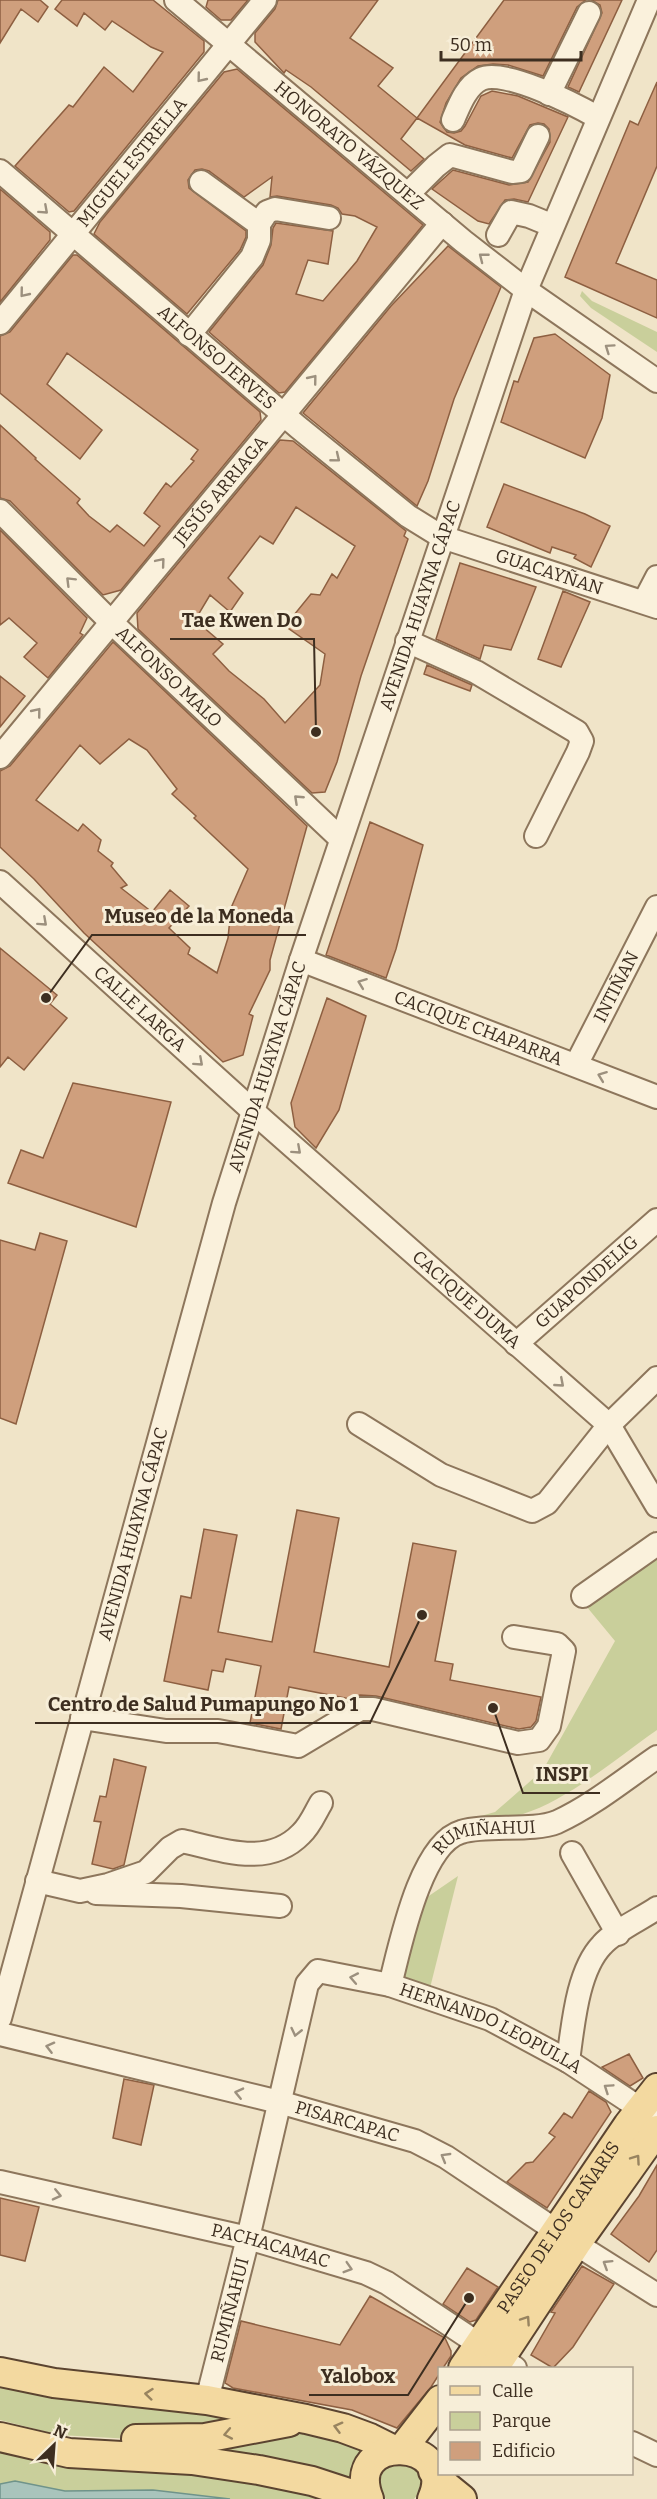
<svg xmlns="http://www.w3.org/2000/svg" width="657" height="2499" font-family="Bitter,serif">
	<rect width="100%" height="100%" fill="#f0e4c8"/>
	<path fill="#c9cf9b" d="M582 291 592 301 657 332V352L591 308 580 296Z
		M653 1530 657 1537V1730C618 1757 568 1800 523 1814 509 1818 495 1817 481 1816L495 1812 543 1770 615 1641 577 1595 653 1535Z
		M458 1876 429 1992 402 1980 420 1902Z
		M0 2372 306 2419 380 2455 365 2487 150 2440 59 2435 0 2420Z
		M0 2444 191 2468 339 2499H230L153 2490 65 2491 15 2481 0 2484Z
		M409 2463C421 2474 427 2486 414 2499H386C376 2487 378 2474 390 2464Z"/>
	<path fill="#a9c4bc" stroke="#6f938a" stroke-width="1.5" d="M15 2481 65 2491 153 2490 230 2499H0V2484Z"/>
	<path fill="#cf9f7d" stroke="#8d5f41" stroke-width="1.5" fill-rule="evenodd" d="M0 0H40L48 7 38 22 21 9 0 43Z
		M62 0H153L204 41V52L74 211 69 212 15 166 69 105 73 107 104 67 133 92 163 52 151 47 112 21 105 30 84 13 77 26 55 9Z
		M208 0H248L231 20H221L206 7Z
		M278 0H378L350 38 393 68 378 86 417 118 401 139 424 159 411 171 311 87 286 70 284 73 255 42V33L275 9Z
		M504 0H586L577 7 543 76 508 65 493 64 478 66 461 78 446 103 440 122 447 132 454 133 461 131 465 126 481 96 492 91 518 96 568 117 528 202 514 199 505 200 489 224 478 221 432 189 453 170 509 185 528 182 550 142 549 129 544 124 538 123 530 125 512 158 465 145 417 118Z
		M591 0H622L579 92 568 87 602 13 600 5Z
		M237 69 423 225 285 392 279 393 209 332 263 265 271 245 273 228 276 223 333 231 328 264 308 260 296 294 323 301 357 261 377 227 355 216 342 214 338 208 331 205 277 196 270 197 272 177 244 197 209 171 202 169 195 170 188 180 189 188 246 231V237L240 250 187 314 94 234 100 222 224 72Z
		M657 82V166L616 263 657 280V318L565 277 630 121 638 125Z
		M0 189 50 232V240L0 302Z
		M448 246 501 287 454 399 428 481 417 506 303 413 391 306Z
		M73 255H77L260 412 261 420 121 590 103 595 10 501 0 498V425L36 458 35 459 80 499 77 503 89 516 110 532 117 525 144 546 160 526 144 513 166 483 171 487 194 461 191 459 198 450 67 353 47 384 102 430 80 459 0 393V336L10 332Z
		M555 334 610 375 602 418 585 458 501 422 514 381 518 382 534 338Z
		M280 440 293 441 406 531 404 536 408 539 361 676 337 762 325 792 312 793 138 629 137 613ZM296 507 355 546 337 578 332 574 320 595 311 594 285 626 325 654 320 685 285 723 264 699 229 671 213 654 223 644 195 620 210 595 230 612 243 593 228 578 260 536 273 544Z
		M504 484 585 514 610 526 591 567 574 558 576 555 552 547 550 553 487 527Z
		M0 530 87 618 80 633 83 635 48 678 24 657 37 643 9 618 0 625Z
		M460 563 536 587 511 650 484 645 480 659 436 639Z
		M563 591 590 602 561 667 538 659Z
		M113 642 307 826 270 960V970L249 1014 253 1016 243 1055 223 1062 84 933 34 879 0 847V771L10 766ZM129 739 147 750 177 789 172 794 196 816 194 818 248 869 231 908 228 938 217 973 188 954 190 948 169 928 189 906 170 890 152 912 121 888 127 885 111 866 113 863 98 851 101 840 83 824 78 831 36 800 80 745 100 764Z
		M427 665 472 685 470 691 424 674Z
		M0 676 25 696 0 727Z
		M370 822 423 845 396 949 386 978 326 955Z
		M0 948 57 995 50 1004 67 1018 24 1070 8 1057 0 1067Z
		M327 998 366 1016 339 1110 316 1148 295 1127 291 1103Z
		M73 1083 171 1102 136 1227 8 1183 21 1150 43 1158Z
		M40 1233 67 1241 16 1424 0 1418V1240L35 1250Z
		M297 1510 339 1518 314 1652 389 1667 413 1543 456 1551 435 1661 453 1664 450 1680 541 1697 536 1721 531 1727 519 1729 376 1696 360 1695 350 1699 289 1687 281 1729 250 1723 261 1666 226 1659 223 1672 212 1670 208 1690 164 1681 181 1596 191 1598 204 1529 237 1535 218 1632 272 1642Z
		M114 1759 146 1767 124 1865 113 1869 92 1864 101 1822 94 1821 100 1796 106 1797Z
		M629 2054 643 2078 630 2086 602 2067Z
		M124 2079 154 2085 141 2145 113 2138Z
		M589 2091 606 2102 611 2112 547 2208 507 2182 526 2163 533 2162 555 2137 549 2133 564 2113 572 2118Z
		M657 2165V2250L649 2262 611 2234 639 2196Z
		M0 2198 39 2207 25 2261 0 2255Z
		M582 2266 614 2284 573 2347 553 2368 531 2355 555 2313 551 2312Z
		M467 2268 498 2287 476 2320 470 2322 443 2304Z
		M370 2296 445 2338 451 2351V2356L443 2368H440V2373L431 2387 397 2428 352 2410 233 2388 225 2383 241 2321 340 2345Z"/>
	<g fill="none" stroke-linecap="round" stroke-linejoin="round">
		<g stroke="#8d765c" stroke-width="26">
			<g id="minor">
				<path id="s1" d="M176 0 463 241 526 290 657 381"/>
				<path d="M549 94 589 13"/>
				<path d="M453 120C459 106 466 86 481 79 504 68 576 105 597 117"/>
				<path id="s2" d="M0 171 298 427 408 516 442 537 657 607"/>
				<path d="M201 182 259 224"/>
				<path d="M408 194 436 166 450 155 512 172 521 171 538 136"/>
				<path d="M259 224 267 212 275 209 329 218"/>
				<path d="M498 235 511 212 529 216 551 225"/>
				<path id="s3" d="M0 323 265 0"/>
				<path d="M189 335 252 257 259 240V224"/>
				<path id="s4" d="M0 511 111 622 341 839"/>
				<path d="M644 602 657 577"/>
				<path d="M407 641 476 672 577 732 582 741 578 752 536 836"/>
				<path id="s5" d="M0 757 442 223"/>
				<path id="s6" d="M0 882 265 1122 609 1425 657 1506"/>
				<path id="s7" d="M301 960 657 1097"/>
				<path id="s8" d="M576 1065 657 907"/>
				<path id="s9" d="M516 1344 657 1220"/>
				<path d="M359 1424 441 1475 532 1511 547 1503 609 1425 657 1378"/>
				<path d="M583 1596 657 1544"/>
				<path d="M82 1718 166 1731H218L298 1746 360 1709H373L518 1743 539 1740 549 1726 564 1651 557 1644 514 1637"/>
				<path d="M572 1853 618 1934"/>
				<path d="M37 1881 80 1891 108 1885 146 1872 170 1848 182 1841C222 1850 268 1868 301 1834 310 1826 315 1813 321 1803"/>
				<path d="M96 1893 181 1896 280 1906"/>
				<path id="s10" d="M390 1985C400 1947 420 1844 461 1832 486 1824 533 1832 557 1822 592 1806 625 1779 657 1757"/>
				<path id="s11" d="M0 2018 224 1203 301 960 526 290 649 0"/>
				<path id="s12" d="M0 2034 279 2102 415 2141 446 2157 576 2244 657 2295"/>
				<path d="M568 2061C573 2026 577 1971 602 1945 614 1931 641 1919 657 1908"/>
				<path id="s13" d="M0 2182 248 2238 366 2273 387 2283 515 2368"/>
				<path id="s14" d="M207 2400 248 2238 307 1984 318 1971 390 1985 490 2019 568 2061 653 2117"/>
				<path d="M632 2443 657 2455"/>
			</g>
		</g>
		<g stroke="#5b4430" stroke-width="32">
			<g id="major">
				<path id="s15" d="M463 2368 628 2125 657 2088"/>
				<path d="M494 2368 576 2244 657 2130"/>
				<path d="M0 2372 54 2383 207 2400 306 2419 343 2428 370 2438 392 2449"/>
				<path d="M0 2437 69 2453 192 2460 259 2470 312 2481 367 2499"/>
				<path d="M136 2439 205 2438 289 2422"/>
				<path d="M402 2449 440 2400"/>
				<path d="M433 2471 446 2486 462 2499"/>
				<path d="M369 2499C342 2431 460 2437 432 2499"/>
			</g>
		</g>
		<use href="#minor" stroke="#faf1dc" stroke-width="22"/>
		<use href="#major" stroke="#f3d9a0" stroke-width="28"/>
	</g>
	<defs><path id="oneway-chevron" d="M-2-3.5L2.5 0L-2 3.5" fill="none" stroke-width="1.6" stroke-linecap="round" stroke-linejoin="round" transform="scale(1.5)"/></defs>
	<g stroke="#9c907e">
		<use href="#oneway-chevron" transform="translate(201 78) rotate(129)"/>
		<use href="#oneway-chevron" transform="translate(44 210) rotate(42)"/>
		<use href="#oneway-chevron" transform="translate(483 257) rotate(-142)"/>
		<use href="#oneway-chevron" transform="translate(24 293) rotate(129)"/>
		<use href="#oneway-chevron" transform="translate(609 348) rotate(-145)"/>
		<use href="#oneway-chevron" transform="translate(313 379) rotate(-51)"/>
		<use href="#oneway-chevron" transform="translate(336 458) rotate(39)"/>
		<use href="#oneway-chevron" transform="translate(161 562) rotate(-50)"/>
		<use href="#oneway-chevron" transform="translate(70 581) rotate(-135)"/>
		<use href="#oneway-chevron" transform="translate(37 712) rotate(-51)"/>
		<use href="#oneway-chevron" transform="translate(298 799) rotate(-137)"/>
		<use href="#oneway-chevron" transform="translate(43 922) rotate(42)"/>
		<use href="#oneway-chevron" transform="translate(362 983) rotate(-159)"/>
		<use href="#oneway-chevron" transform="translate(199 1062) rotate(42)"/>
		<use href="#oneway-chevron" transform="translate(602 1076) rotate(-159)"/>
		<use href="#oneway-chevron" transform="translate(297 1150) rotate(42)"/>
		<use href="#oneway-chevron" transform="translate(560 1383) rotate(41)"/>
		<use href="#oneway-chevron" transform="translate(354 1978) rotate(-169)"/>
		<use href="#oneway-chevron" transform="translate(296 2032) rotate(103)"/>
		<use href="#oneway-chevron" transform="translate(50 2047) rotate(-166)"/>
		<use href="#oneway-chevron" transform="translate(608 2088) rotate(-146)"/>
		<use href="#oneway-chevron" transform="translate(239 2093) rotate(-167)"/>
		<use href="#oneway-chevron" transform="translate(445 2157) rotate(-150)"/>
		<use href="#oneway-chevron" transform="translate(57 2195) rotate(13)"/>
		<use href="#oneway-chevron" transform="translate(607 2264) rotate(-148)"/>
		<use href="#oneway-chevron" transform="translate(348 2268) rotate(17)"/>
	</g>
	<g stroke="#988460">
		<use href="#oneway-chevron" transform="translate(636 2159) rotate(-55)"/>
		<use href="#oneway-chevron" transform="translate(526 2320) rotate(-56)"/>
		<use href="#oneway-chevron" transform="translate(149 2394) rotate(-174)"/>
		<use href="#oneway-chevron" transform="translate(338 2427) rotate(-165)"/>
		<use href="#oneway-chevron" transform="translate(228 2434) rotate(169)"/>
	</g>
	<g text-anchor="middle" stroke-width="6" stroke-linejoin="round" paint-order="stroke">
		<g font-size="18" fill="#3d2e20" stroke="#f7eed8">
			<text dy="6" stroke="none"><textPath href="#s1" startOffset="226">HONORATO VÁZQUEZ</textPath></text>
			<text dy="6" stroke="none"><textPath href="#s3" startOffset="208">MIGUEL ESTRELLA</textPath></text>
			<text dy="6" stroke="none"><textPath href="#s2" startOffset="286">ALFONSO JERVES</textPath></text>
			<text dy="6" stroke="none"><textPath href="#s5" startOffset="346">JESÚS ARRIAGA</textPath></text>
			<text dy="6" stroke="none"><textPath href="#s2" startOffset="687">GUACAYÑAN</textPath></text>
			<text dy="6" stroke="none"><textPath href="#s11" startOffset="1474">AVENIDA HUAYNA CÁPAC</textPath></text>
			<text dy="6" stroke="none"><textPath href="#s4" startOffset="237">ALFONSO MALO</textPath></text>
			<text dy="6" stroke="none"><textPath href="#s8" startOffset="88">INTIÑAN</textPath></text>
			<text dy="6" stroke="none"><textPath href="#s6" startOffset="189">CALLE LARGA</textPath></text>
			<text dy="6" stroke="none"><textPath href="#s7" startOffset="190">CACIQUE CHAPARRA</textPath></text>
			<text dy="6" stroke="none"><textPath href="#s11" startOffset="988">AVENIDA HUAYNA CÁPAC</textPath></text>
			<text dy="6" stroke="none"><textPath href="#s9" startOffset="94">GUAPONDELIG</textPath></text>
			<text dy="6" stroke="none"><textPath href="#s6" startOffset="626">CACIQUE DUMA</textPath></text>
			<text dy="6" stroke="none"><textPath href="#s11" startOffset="502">AVENIDA HUAYNA CÁPAC</textPath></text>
			<text dy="6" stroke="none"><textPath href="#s10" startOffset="195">RUMIÑAHUI</textPath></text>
			<text dy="6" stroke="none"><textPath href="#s14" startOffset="628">HERNANDO LEOPULLA</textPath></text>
			<text dy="6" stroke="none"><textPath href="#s12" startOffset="358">PISARCAPAC</textPath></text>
			<text dy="6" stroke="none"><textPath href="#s15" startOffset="170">PASEO DE LOS CAÑARIS</textPath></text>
			<text dy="6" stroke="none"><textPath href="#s13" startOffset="278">PACHACAMAC</textPath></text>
			<text dy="6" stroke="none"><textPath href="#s14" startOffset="93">RUMIÑAHUI</textPath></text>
		</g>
	</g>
	<path fill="none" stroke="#3d2e20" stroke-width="2" d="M316 732L314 639H170M46 998L92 935H306M422 1615L370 1723H35M493 1708L523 1793H600M469 2298L408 2395H309"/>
	<g fill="#3d2e20" stroke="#f7eed8" stroke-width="2">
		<circle cx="316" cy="732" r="6"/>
		<circle cx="46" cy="998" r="6"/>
		<circle cx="422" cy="1615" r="6"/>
		<circle cx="493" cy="1708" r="6"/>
		<circle cx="469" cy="2298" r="6"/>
	</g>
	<g font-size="20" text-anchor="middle" font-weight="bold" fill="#3d2e20" stroke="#f7eed8" stroke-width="6" stroke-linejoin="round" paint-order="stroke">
		<text x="242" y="627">Tae Kwen Do</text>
		<text x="199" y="923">Museo de la Moneda</text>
		<text x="203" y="1711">Centro de Salud Pumapungo No 1</text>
		<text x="562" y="1781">INSPI</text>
		<text x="358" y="2383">Yalobox</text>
	</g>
	<rect x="438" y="2367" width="195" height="108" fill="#f7eed8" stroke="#ada18e" stroke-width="1.5"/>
	<rect x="450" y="2386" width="30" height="9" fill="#f3d9a0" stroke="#ada18e" stroke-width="1.5"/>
	<text x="492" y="2397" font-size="18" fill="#3d2e20">Calle</text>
	<rect x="450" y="2412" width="30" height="18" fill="#c9cf9b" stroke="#ada18e" stroke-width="1.5"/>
	<text x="492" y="2427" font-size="18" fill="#3d2e20">Parque</text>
	<rect x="450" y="2442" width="30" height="18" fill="#cf9f7d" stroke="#ada18e" stroke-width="1.5"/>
	<text x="492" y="2457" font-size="18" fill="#3d2e20">Edificio</text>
	<g transform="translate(54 2445) rotate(25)" stroke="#f7eed8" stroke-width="4.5" paint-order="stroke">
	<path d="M0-4.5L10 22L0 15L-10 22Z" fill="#3d2e20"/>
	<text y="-9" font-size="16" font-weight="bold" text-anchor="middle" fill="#3d2e20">N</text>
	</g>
	<path d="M441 51v9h140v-9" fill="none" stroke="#3d2e20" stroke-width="3"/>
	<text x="450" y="51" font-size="18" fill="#3d2e20" stroke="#f7eed8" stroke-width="4.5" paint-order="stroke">50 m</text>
</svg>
